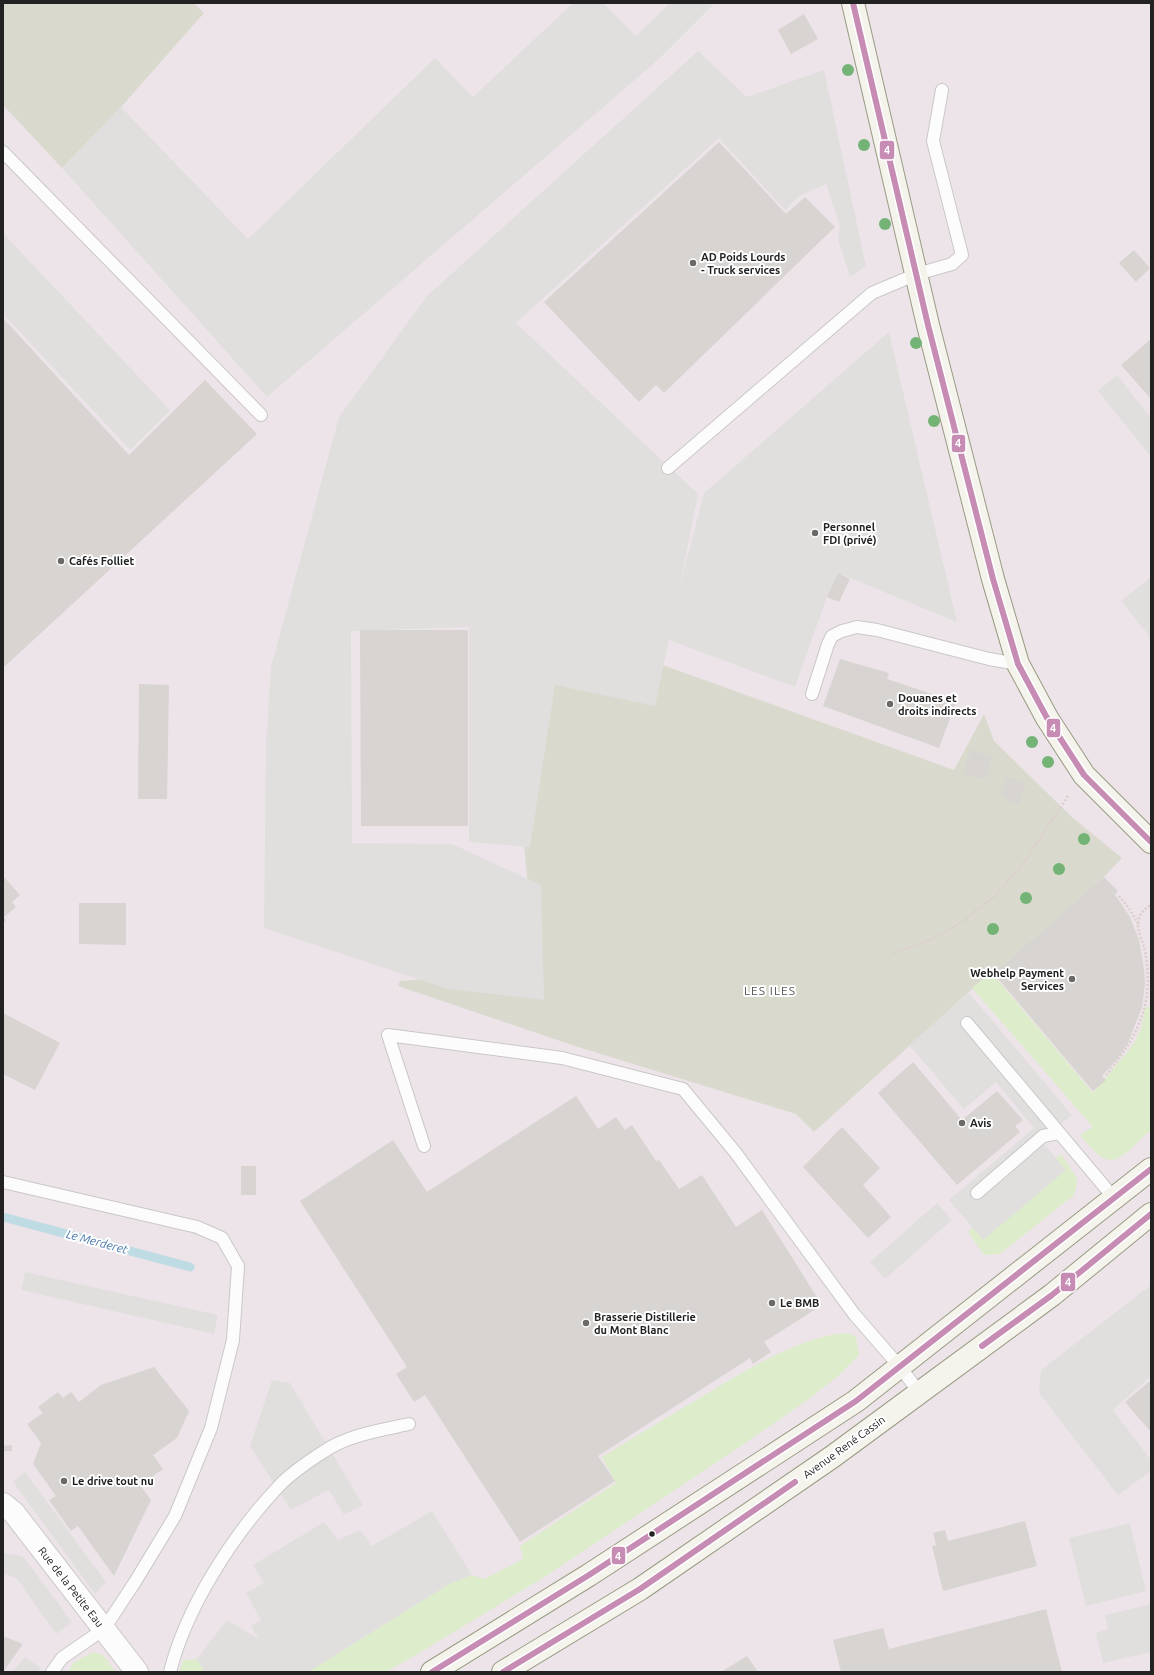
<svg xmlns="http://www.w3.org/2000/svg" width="1154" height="1675" font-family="Ubuntu,sans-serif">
	<rect width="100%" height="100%" fill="#f0eeeb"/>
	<path fill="#ede4e9" d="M3 3H1151V1672H3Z"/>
	<path fill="#d9d9cd" d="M3 3H194L204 13 121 107 62 168 3 105Z
		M557 627 954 770 984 714 994 741 1074 819 1122 858 1104 877 994 977 990 973 814 1132 796 1114 575 1046 398 986 400 981 536 970 520 802Z"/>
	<path fill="#ddeccb" d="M991 972 1093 1093 1133 1045 1141 1029 1145 1007H1151V1130C1118 1159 1113 1177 1080 1135L1093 1127 972 988Z
		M1061 1154 1077 1178 1076 1189 1073 1196 1000 1254 984 1255 968 1232Z
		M847 1333 856 1337 859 1355 837 1377 809 1399 735 1450 546 1576 416 1655 386 1672H308L449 1584 472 1575 484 1579 523 1559 520 1546 616 1483 602 1457C634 1437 666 1418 698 1399 740 1374 798 1336 847 1333Z
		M93 1652 103 1655 116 1672H68L73 1663Z
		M197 1659 205 1672H179L183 1660Z"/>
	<path fill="#e0dfde" d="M573 3H603L636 36 670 3H715L659 59 267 397 62 168 121 107 248 239 435 58 473 97Z
		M698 51 747 97 824 70 866 266 850 277 838 240 840 226 826 184 799 196 785 210 719 138 516 323 698 494 680 586 704 493 889 332 957 622 838 573 827 597 795 687 669 640 655 706 555 685 530 847 469 842V627L351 631 352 843 452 844 541 885 544 1000 448 989 264 928 266 742 271 667 339 417 427 296Z
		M3 233 170 410 130 450 3 314Z
		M1117 375 1151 418V457L1098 391Z
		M1151 577V638L1121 601Z
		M969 993 1072 1115 1041 1141 1066 1170 983 1240 949 1200 1034 1128 996 1082 964 1109 909 1045Z
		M937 1203 952 1220 885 1279 870 1262Z
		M25 1272 218 1315 214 1334 21 1290Z
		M1151 1285V1376L1113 1410 1151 1460V1471L1118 1495 1039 1393 1041 1370Z
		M272 1380 290 1383 363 1505 344 1515 329 1490 291 1510 250 1446Z
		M25 1472 106 1582 95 1594 13 1482Z
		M432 1511 472 1575 449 1584 308 1672H205L197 1659 227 1620 259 1639 251 1626 261 1620 246 1593 264 1583 253 1565 324 1522 338 1540 360 1530 372 1546Z
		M1130 1523 1146 1591 1086 1606 1069 1538Z
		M3 1553 23 1556 72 1622 56 1634 17 1579 3 1573Z
		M1151 1604V1652L1103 1663 1096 1633 1108 1629 1105 1615Z
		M25 1657 41 1668 37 1672H12Z"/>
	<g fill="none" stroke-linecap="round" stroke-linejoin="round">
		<path stroke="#bfdbe3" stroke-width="9" d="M3 1217 190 1267"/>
	</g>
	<path fill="#d7d4d2" d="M804 14 818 39 791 54 778 30Z
		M719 142 786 214 805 197 835 227 664 393 656 385 639 402 544 302Z
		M1134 250 1150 268 1136 282 1119 263Z
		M3 318 129 455 205 380 257 434 3 668Z
		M1151 339V399L1121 365Z
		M838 573 850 579 839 602 827 597Z
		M360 630H468V826H361Z
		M840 659 889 673 887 679 956 702 939 748 823 706Z
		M139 684 169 685 167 799H138Z
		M971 750 992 757 985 780 963 773Z
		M1006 777 1025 783 1019 804 1007 799 1001 792 1005 793 1003 787Z
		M3 876 20 895 12 902 16 907 4 917 6 921 3 923Z
		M1104 877 1118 891 1115 895 1130 917 1139 940 1144 969 1145 984 1142 1007 1128 1043 1118 1058 1102 1076 1106 1080 1093 1091 994 974Z
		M79 903H126V945L79 944Z
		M3 1013 60 1043 35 1090 3 1074Z
		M913 1062 962 1120 997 1091 1023 1120 1015 1126 1020 1132 957 1185 878 1093Z
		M576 1096 598 1129 616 1117 625 1130 632 1125 656 1161 659 1160 679 1189 702 1175 736 1227 762 1210 822 1305 764 1342 771 1352 753 1364 750 1358 598 1456 615 1481 520 1542 425 1395 414 1402 396 1374 407 1367 300 1201 393 1140 427 1192Z
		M842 1127 880 1168 863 1185 891 1217 868 1238 803 1167Z
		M241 1166H256V1195H241Z
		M154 1367 189 1411 177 1438 153 1455 163 1469 140 1485 151 1500 114 1576 78 1526 71 1531 49 1500 56 1496 33 1464 41 1443 27 1424 43 1413 38 1407 58 1392 63 1398 71 1392 79 1402 101 1385Z
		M1151 1380V1432L1125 1402Z
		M12 1445V1451H3V1446Z
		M1025 1521 1037 1566 943 1591 932 1546 936 1545 933 1533 945 1530 948 1541Z
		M1046 1609 1062 1672H841L833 1640 883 1628 889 1649Z
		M3 1636 23 1644 3 1672Z
		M747 1656 758 1672H721Z"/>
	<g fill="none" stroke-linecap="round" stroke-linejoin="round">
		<g stroke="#c9c8c7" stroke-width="14">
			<path id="lane" d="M3 152 261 415
				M668 468 872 293 917 274 952 264 962 255 933 141 942 90
				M812 694 828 644 832 636 842 631 857 627 877 630 989 659 1018 664
				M967 1023 1114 1198
				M424 1146 388 1035 562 1058 683 1089 735 1152 854 1314 900 1367 919 1392
				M3 1182 197 1227 222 1238 238 1266 233 1340 211 1428 175 1516 135 1582 104 1629 62 1658 52 1672
				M977 1193 1043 1136 1059 1133
				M170 1672C186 1608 232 1536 278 1487 289 1475 309 1461 323 1452 348 1435 381 1430 409 1424"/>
		</g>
		<g stroke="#c9c8c7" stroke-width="24">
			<path id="street" d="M3 1504 14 1513 137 1672"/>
		</g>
		<g stroke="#999a82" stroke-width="24">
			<path id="secondary" d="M853 3 928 325 993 579 1018 664 1047 718 1084 775 1151 842
				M432 1672 589 1575 856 1401 1151 1169
				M503 1672 640 1589 832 1457 1052 1295 1151 1214"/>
		</g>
		<path stroke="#dccecd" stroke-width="2.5" stroke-dasharray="2 2" stroke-linecap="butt" d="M1119 896 1129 908 1138 924
			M893 953 933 939 962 922 996 895 1023 864 1068 796
			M1106 1075C1124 1053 1141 1029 1146 1000 1149 984 1148 967 1145 951 1143 942 1138 933 1138 924 1138 915 1144 909 1151 905"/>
		<use href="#lane" stroke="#fdfcfc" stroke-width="12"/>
		<use href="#street" stroke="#fdfcfc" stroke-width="22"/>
		<use href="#secondary" stroke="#f4f4ed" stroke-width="22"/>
		<g stroke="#fff" stroke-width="9">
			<path id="bus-1" d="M853 3 928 325 993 579 1018 664 1047 718 1084 775 1151 842
				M982 1346 1052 1295 1151 1214
				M432 1672 589 1575 856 1401 1151 1169
				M503 1672 640 1589 795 1482"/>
		</g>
		<use href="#bus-1" stroke="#c68cb3" stroke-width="6"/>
	</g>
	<g fill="#73b476">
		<circle cx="848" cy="70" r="6"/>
		<circle cx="864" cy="145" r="6"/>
		<circle cx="885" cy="224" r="6"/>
		<circle cx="916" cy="343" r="6"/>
		<circle cx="934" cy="421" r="6"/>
		<circle cx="1032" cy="742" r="6"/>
		<circle cx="1048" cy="762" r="6"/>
		<circle cx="1084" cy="839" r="6"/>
		<circle cx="1059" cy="869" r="6"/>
		<circle cx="1026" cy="898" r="6"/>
		<circle cx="993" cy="929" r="6"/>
	</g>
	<g fill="#6a6968" stroke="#fff" stroke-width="1.5">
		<circle cx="693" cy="263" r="4"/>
		<circle cx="815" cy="533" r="4"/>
		<circle cx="61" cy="561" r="4"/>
		<circle cx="890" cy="704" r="4"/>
		<circle cx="1072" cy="979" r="4"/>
		<circle cx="962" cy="1123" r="4"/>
		<circle cx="772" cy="1303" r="4"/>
		<circle cx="586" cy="1323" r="4"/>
		<circle cx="64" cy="1481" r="4"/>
	</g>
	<circle fill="#222" stroke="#fff" stroke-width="1.5" cx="652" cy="1534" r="3.5"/>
	<g text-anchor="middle" stroke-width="4" stroke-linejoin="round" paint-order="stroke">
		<g font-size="11" font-weight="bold" fill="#222" stroke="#fff" text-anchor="start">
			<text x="701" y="261">AD Poids Lourds<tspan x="701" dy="13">- Truck services</tspan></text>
			<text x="823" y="531">Personnel<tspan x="823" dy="13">FDI (privé)</tspan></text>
			<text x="69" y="565">Cafés Folliet</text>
			<text x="898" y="702">Douanes et<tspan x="898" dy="13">droits indirects</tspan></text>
			<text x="1064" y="977" text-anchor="end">Webhelp Payment<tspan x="1064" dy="13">Services</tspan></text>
			<text x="970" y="1127">Avis</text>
			<text x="780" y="1307">Le BMB</text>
			<text x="594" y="1321">Brasserie Distillerie<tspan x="594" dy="13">du Mont Blanc</tspan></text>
			<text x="72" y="1485">Le drive tout nu</text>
		</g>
		<g font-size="11" fill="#222" stroke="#fff">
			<text transform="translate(844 1447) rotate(-36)" y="4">Avenue René Cassin</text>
			<text transform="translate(71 1587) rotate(52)" y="4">Rue de la Petite Eau</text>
		</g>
		<g font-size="12" letter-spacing="1" fill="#555" stroke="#fff">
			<text x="770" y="995">LES ILES</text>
		</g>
		<g font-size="12" font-style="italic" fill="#4a7aab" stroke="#fff">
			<text transform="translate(97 1242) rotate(15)" y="4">Le Merderet</text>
		</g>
	</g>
	<g stroke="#fff" stroke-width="1.5">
		<rect x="879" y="140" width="16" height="20" rx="4" fill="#c68cb3"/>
		<rect x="951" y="434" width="15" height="19" rx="4" fill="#c68cb3"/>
		<rect x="1046" y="718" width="15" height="20" rx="4" fill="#c68cb3"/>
		<rect x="1060" y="1272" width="16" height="20" rx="4" fill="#c68cb3"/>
		<rect x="611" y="1546" width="15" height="19" rx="4" fill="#c68cb3"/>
	</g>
	<g font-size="11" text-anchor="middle" font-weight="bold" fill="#fff">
		<text x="887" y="154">4</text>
		<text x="958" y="447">4</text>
		<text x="1053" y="732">4</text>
		<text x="1068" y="1286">4</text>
		<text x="618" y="1560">4</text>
	</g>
	<rect width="1154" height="1675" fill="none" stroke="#222222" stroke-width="8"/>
</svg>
